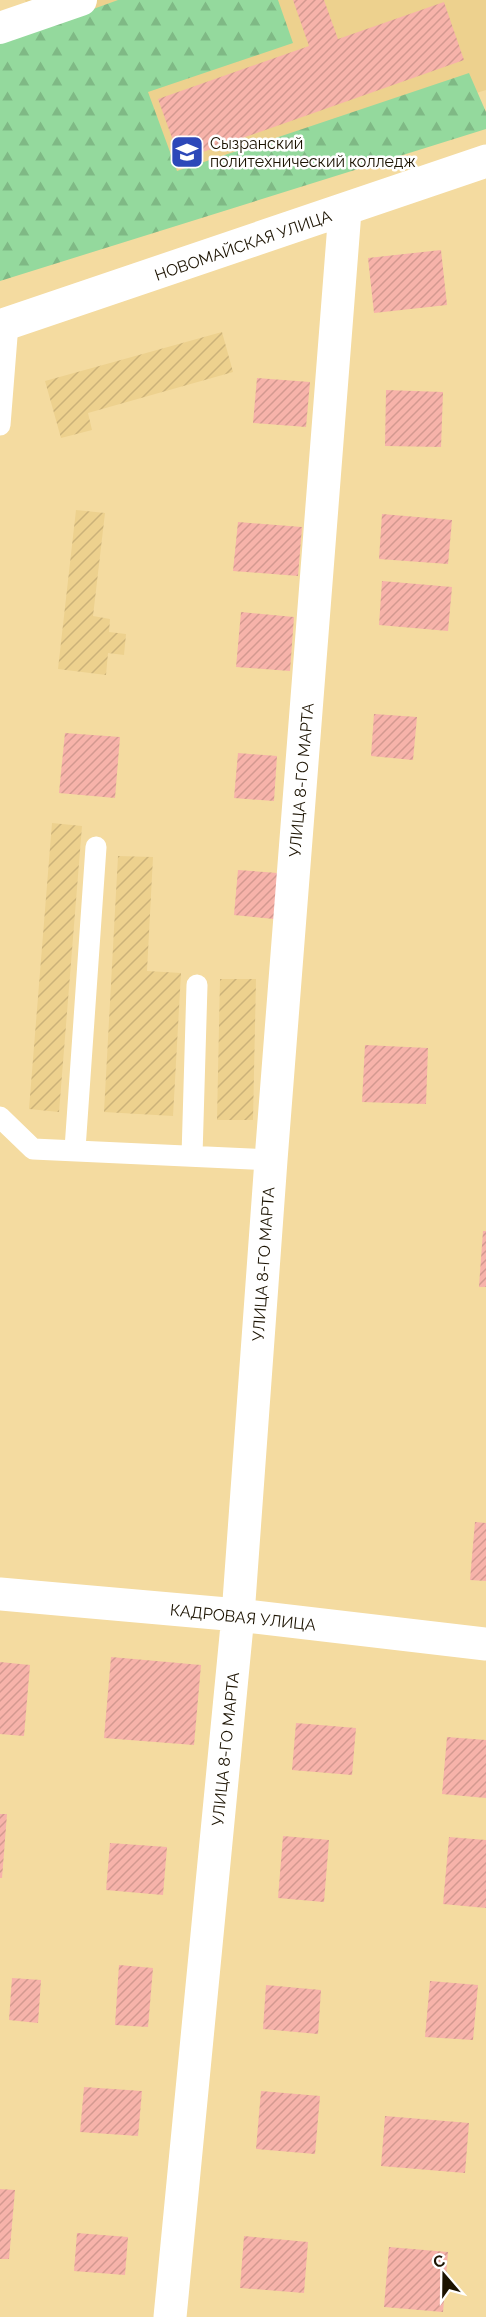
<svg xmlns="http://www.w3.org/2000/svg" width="486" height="2317" font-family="Raleway,sans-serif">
	<defs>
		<pattern id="industrial-furrows" width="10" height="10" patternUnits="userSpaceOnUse" patternTransform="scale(1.5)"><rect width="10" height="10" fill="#edd18e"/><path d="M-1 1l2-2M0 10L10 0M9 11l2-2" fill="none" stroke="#cbb279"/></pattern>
		<pattern id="forest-firs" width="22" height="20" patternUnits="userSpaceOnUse" patternTransform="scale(1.5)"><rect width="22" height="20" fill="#94d99d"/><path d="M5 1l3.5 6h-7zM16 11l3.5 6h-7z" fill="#7fb985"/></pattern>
		<pattern id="building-hatch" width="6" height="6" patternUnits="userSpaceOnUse" patternTransform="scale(1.5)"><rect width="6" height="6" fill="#f7b3aa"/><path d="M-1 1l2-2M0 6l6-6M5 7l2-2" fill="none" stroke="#d39990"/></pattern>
	</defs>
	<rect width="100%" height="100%" fill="#f4dba0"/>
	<path fill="#edd18e" d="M25 0H486V90L102 213Z"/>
	<path fill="url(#industrial-furrows)" d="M222 332 233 372 88 413 92 430 61 438 45 381Z
		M76 510 105 513 93 616 110 619 109 632 126 634 124 655 108 653 106 675 58 669Z
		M52 823 82 826 59 1112 29 1109Z
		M118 856 153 857 147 971 181 973 173 1116 104 1112Z
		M220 979H256L253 1120H217Z"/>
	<path fill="url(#forest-firs)" d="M118 0H278L293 43 148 92 177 171 469 73 486 112V129L0 281V43Z"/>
	<path fill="url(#building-hatch)" d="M293 0H324L338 39 444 2 464 60 180 160 158 99 309 46Z
		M441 250 447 305 374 313 368 258Z
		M257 378 310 382 306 427 253 423Z
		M386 390 443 392 441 447 385 446Z
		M382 514 452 520 448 564 379 559Z
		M238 522 302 527 298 576 233 571Z
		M382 581 452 587 448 631 379 625Z
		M241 612 294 617 290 671 236 667Z
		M374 714 417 717 413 760 371 756Z
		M65 733 120 737 115 798 59 793Z
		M238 753 277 756 274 801 234 798Z
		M238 870 278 873 274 919 234 915Z
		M365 1045 428 1048 426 1104 362 1102Z
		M483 1231H486V1287H479Z
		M475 1522 486 1523V1581L470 1580Z
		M111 1657 201 1665 194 1745 104 1738Z
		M0 1662 30 1665 24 1736 0 1734Z
		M296 1723 356 1728 352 1775 292 1770Z
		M447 1737 486 1740V1798L442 1794Z
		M0 1814H7L2 1878H0Z
		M283 1836 329 1840 324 1902 278 1898Z
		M449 1837 486 1840V1908L443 1904Z
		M110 1843 167 1847 163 1895 106 1890Z
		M119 1965 153 1968 148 2027 115 2025Z
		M12 1978 41 1980 38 2023 9 2020Z
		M430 1981 478 1985 473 2040 425 2037Z
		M266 1985 321 1990 318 2034 263 2029Z
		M84 2087 142 2091 138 2136 80 2132Z
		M261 2091 320 2096 315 2154 256 2149Z
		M385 2116 469 2123 465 2173 381 2166Z
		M0 2189 15 2190 9 2259H0Z
		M77 2233 128 2237 125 2275 74 2271Z
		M244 2236 308 2242 304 2293 240 2288Z
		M389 2247 448 2252 443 2312 384 2307Z"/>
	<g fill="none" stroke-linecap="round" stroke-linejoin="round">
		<path stroke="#fff" stroke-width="21" d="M0 425 8 324
			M0 1117 33 1149 271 1160
			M75 1149 96 847
			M192 1156 197 985"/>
		<path stroke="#fff" stroke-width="32" d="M0 28 81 0"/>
		<path stroke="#fff" stroke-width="33" d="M0 326 486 161
			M0 1594 238 1615 486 1644
			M170 2317 238 1615 271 1160 345 211"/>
	</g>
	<defs>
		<g id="university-square" transform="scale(1.725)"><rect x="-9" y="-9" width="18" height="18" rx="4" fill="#2c48b9" stroke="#fff"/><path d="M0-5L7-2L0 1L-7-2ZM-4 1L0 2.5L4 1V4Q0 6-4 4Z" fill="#fff"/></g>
	</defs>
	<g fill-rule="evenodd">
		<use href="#university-square" x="187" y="152"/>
	</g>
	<g text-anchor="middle" stroke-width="5" stroke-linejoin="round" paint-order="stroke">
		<g font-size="16" fill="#1b1200" stroke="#fff" text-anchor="start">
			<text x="210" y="149">Сызранский<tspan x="210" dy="18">политехнический колледж</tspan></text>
		</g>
		<g font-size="16" fill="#1b1200" stroke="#fff">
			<text transform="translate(243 245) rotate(-19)" y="6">НОВОМАЙСКАЯ УЛИЦА</text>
			<text transform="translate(301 780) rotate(-85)" y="6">УЛИЦА 8-ГО МАРТА</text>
			<text transform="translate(263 1264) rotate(-86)" y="6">УЛИЦА 8-ГО МАРТА</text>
			<text transform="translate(243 1617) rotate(6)" y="6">КАДРОВАЯ УЛИЦА</text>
			<text transform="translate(225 1749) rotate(-84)" y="6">УЛИЦА 8-ГО МАРТА</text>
		</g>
	</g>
	<g transform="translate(444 2275) rotate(340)" stroke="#ffffff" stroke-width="4.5" paint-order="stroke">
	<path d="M0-4.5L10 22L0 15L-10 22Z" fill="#1b1200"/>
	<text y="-9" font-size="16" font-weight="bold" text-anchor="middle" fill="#1b1200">С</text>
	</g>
</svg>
